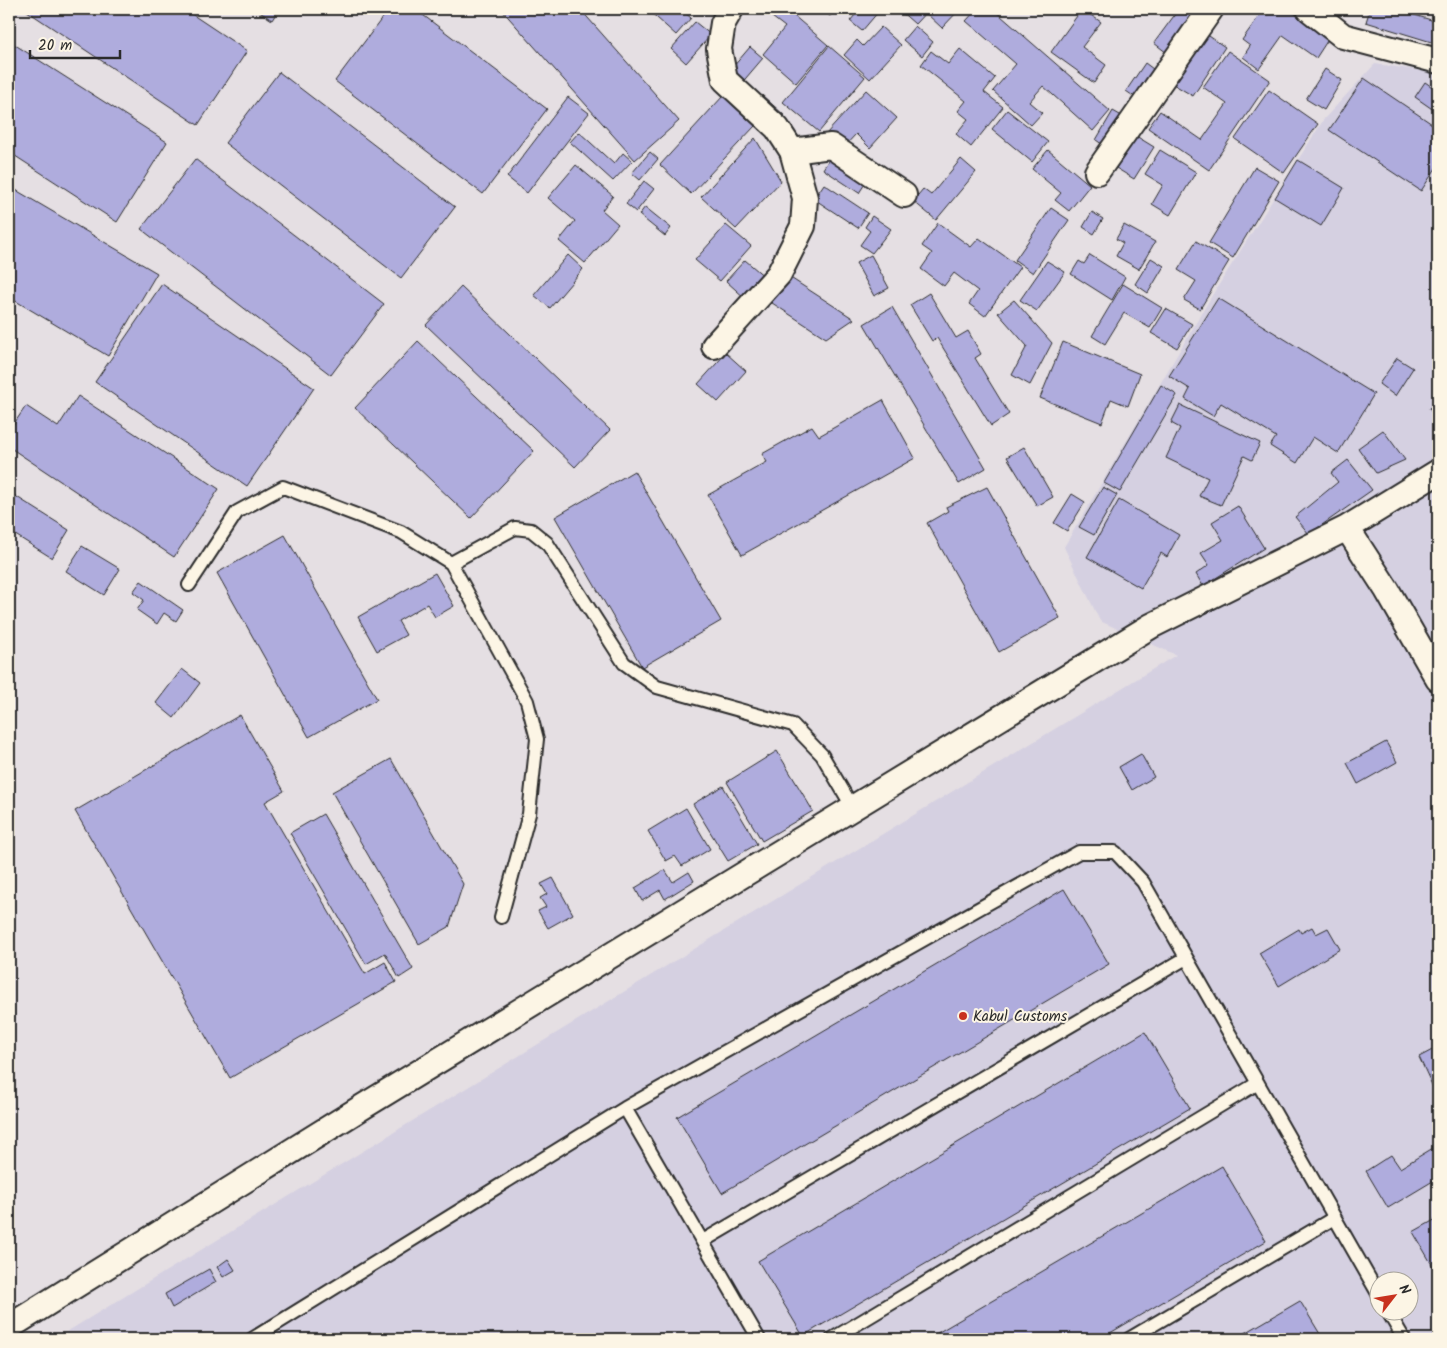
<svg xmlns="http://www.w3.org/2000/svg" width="1447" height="1348" font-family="Kalam,sans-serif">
	<rect width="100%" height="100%" fill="#e5dfe3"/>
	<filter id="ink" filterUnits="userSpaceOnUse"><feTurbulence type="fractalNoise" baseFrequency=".02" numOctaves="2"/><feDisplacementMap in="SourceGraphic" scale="10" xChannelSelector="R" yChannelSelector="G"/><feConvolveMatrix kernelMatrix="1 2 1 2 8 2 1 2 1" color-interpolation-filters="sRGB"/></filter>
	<g filter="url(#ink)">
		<path fill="#d5d0e1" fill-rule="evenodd" d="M1375 64 1438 73V1339H55L1176 655 1100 621 1064 547 1213 294 1324 119ZM1380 1280H1410V1310H1380Z"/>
		<path fill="#afacdd" stroke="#2b2b2b" d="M24 9H184L247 51 198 125Z
			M255 9H279L272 20Z
			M389 9H415L547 109 483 194 335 81Z
			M501 9H580L679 121 635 160Z
			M647 9H681L691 18 676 35Z
			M779 9H786L828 45 796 83 763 54 785 27 772 17Z
			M821 9H836L830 16Z
			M860 9H876L879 11 862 31 850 21Z
			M898 9H929L915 24Z
			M932 9H960L942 28 927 14Z
			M977 9H993L1110 111 1093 131 1043 86 1029 102 1042 113 1031 125 993 91 1016 64 966 21Z
			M1082 9 1101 22 1082 47 1106 65 1094 83 1051 52Z
			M1179 9H1205L1171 56 1154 43Z
			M1264 9H1288L1329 38 1316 58 1283 35 1259 69 1243 57 1250 46 1242 40Z
			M1370 9H1394L1438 22V44L1366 22Z
			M695 22 711 35 686 63 671 49Z
			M915 26 933 42 922 56 903 40Z
			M881 27 901 45 870 79 844 55 857 40 863 46Z
			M1206 34 1225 47 1193 96 1173 84Z
			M9 41 167 142 117 222 9 152Z
			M829 46 865 77 819 132 783 102Z
			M750 47 763 58 740 85 727 74Z
			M960 49 995 78 984 92 1003 107 971 147 956 134 968 119 958 111 966 101 921 65 931 51 948 64Z
			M1228 51 1270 80 1209 170 1148 128 1160 111 1202 140 1227 104 1203 87Z
			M1145 63 1161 75 1142 102 1126 91Z
			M1325 69 1342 80 1324 110 1306 99Z
			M279 72 455 207 401 278 225 143Z
			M1364 78 1438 128V165L1421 191 1329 130Z
			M1425 82 1438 91V113L1415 97Z
			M866 90 897 118 870 148 856 134 842 149 826 134Z
			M1269 90 1318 124 1284 173 1235 139Z
			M762 95 785 116 778 125 754 104Z
			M723 96 755 126 691 194 660 165Z
			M568 97 589 113 527 193 507 177Z
			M1007 110 1048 142 1032 162 992 129Z
			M1113 111 1127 119 1109 149 1096 140Z
			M579 132 614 164 623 153 632 161 613 181 570 142Z
			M1136 136 1154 147 1134 179 1116 168Z
			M755 138 781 181 736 229 701 197Z
			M1048 150 1090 185 1069 211 1055 200 1061 193 1032 169Z
			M1160 150 1196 172 1170 215 1152 204 1163 185 1145 174Z
			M650 152 658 159 640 180 632 173Z
			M833 153 870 176 859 193 823 169Z
			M195 159 384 304 331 375 141 229Z
			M961 159 976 172 936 220 913 201 923 189 931 195Z
			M1298 160 1344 188 1321 226 1275 198Z
			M576 165 613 196 602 210 618 224 585 263 559 241 575 221 548 198Z
			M1255 167 1279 181 1233 258 1209 243Z
			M644 181 654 189 636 212 626 204Z
			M824 184 868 213 858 228 814 199Z
			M9 186 157 273 108 356 9 297Z
			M645 207 671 228 665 236 639 215Z
			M1051 208 1069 220 1033 273 1015 260Z
			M1092 212 1103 219 1094 234 1083 227Z
			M872 216 891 229 872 253 860 245 870 231 865 227Z
			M938 223 971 247 979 238 1020 267 985 316 969 304 978 291 954 273 944 286 921 269 932 253 922 246Z
			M726 225 751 246 720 281 695 260Z
			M1124 225 1155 242 1139 269 1116 256 1123 243 1116 239Z
			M1196 241 1229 261 1200 309 1184 300 1196 281 1178 270Z
			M568 255 583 269 550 308 534 295Z
			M871 255 889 288 874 296 856 263Z
			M1090 255 1125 277 1112 300 1071 274 1079 261 1084 264Z
			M1151 258 1164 266 1148 293 1135 284Z
			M745 260 765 277 746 299 726 281Z
			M1047 261 1065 272 1037 311 1020 300Z
			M786 275 854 319 826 338 769 301Z
			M162 284 314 388 247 486 95 382Z
			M1123 284 1162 308 1150 328 1124 313 1105 344 1092 336Z
			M461 287 610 430 575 467 426 325Z
			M929 293 956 338 968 331 981 354 975 358 1009 414 991 426 937 338 932 341 910 305Z
			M1218 298 1374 394 1338 453 1313 437 1297 463 1270 446 1276 437 1221 403 1213 416 1185 399 1190 389 1169 376Z
			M1014 300 1052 343 1030 385 1012 375 1027 346 998 313Z
			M892 307 986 468 959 484 864 324Z
			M1166 309 1192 324 1177 348 1151 333Z
			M418 341 534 451 471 518 355 408Z
			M1063 342 1140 374 1128 406 1111 399 1102 423 1040 398Z
			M726 353 746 371 718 402 698 384Z
			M1397 358 1413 368 1395 396 1379 384Z
			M1161 385 1177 395 1120 492 1104 483Z
			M78 396 219 489 174 557 9 447V431L26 406 58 427Z
			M883 400 915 458 742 555 708 495 767 462 762 454 812 426 819 436Z
			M1438 402V422L1429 408Z
			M1180 405 1260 443 1252 460 1244 456 1221 505 1199 496 1208 478 1166 458 1180 428 1171 423Z
			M1383 430 1405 460 1376 473 1358 448Z
			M1024 447 1053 497 1037 506 1007 457Z
			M1348 460 1372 490 1309 534 1295 517 1338 482 1331 473Z
			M634 471 721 621 642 667 555 517Z
			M987 487 1060 618 999 652 927 523 948 511 946 507Z
			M1103 487 1117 495 1094 535 1079 527Z
			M9 492 69 530 52 558 9 531Z
			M1072 494 1085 502 1067 531 1054 523Z
			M1119 500 1179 535 1167 557 1161 553 1141 588 1087 557Z
			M1238 506 1264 548 1203 586 1196 574 1209 565 1201 553 1223 540 1212 522Z
			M285 535 377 699 309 737 217 573Z
			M82 546 120 569 104 595 66 571Z
			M435 573 454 606 435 617 427 604 398 621 406 635 377 651 358 617Z
			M141 581 183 610 176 621 164 613 157 624 137 610 144 600 133 592Z
			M182 669 200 683 174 718 156 703Z
			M240 715 284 791 265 802 365 974 385 962 396 982 230 1078 75 811Z
			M1386 742 1397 762 1358 784 1347 763Z
			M777 751 813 811 762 841 727 782Z
			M1141 754 1154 777 1132 790 1119 767Z
			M391 759 463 884 449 927 419 944 332 792Z
			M723 786 757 844 728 861 693 804Z
			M686 808 710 849 682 866 675 856 666 861 648 831Z
			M323 814 413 969 399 978 385 953 366 964 290 833Z
			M665 870 673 882 689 872 694 881 665 899 660 890 642 901 635 888Z
			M553 878 573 914 548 928 538 911 546 907 540 898 547 894 541 884Z
			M1064 889 1109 964 722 1193 677 1117Z
			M1312 927 1316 934 1328 928 1340 949 1279 986 1259 953 1299 929 1301 933Z
			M1145 1032 1190 1108 803 1336 758 1261Z
			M1438 1047V1098L1419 1057Z
			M1438 1145V1178L1388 1208 1366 1171 1391 1155 1400 1168Z
			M1222 1166 1266 1241 1100 1339H927Z
			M1438 1218V1275L1413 1232Z
			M228 1259 235 1270 223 1277 217 1267Z
			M209 1269 216 1282 172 1308 165 1294Z
			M1300 1301 1323 1339H1235Z"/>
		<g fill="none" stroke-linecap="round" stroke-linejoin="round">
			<g stroke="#2b2b2b" stroke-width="16">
				<path id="service" d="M451 563 515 528 531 530 547 543 624 663 657 687 793 725 822 755 853 808
					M189 585 237 512 283 487 401 532 451 563 527 701 537 739 529 814 501 917
					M625 1108 759 1339
					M703 1241 1186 958
					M1387 1310 1404 1339
					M252 1339 625 1108 1079 852H1115L1143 882 1380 1297
					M832 1339 1258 1083
					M1129 1339 1334 1218"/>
			</g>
			<g stroke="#2b2b2b" stroke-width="28">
				<path id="minor" d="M1309 9 1343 36 1438 61
					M792 151 831 146 904 195
					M1097 172 1211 9
					M714 346 779 274 803 226 805 198 792 151 777 128 725 80 719 49 723 23 731 9
					M1347 528 1387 590 1438 679
					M9 1327 364 1106 1151 626 1347 528 1438 472"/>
			</g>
			<use href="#service" stroke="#fcf5e5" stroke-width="12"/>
			<use href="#minor" stroke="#fcf5e5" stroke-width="24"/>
		</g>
	</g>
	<circle fill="#c8321e" stroke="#fcf5e5" stroke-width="2" cx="963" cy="1016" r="5"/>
	<g text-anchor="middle" stroke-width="4" stroke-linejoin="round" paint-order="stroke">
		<g font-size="15" fill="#2b2b2b" stroke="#fcf5e5" text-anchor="start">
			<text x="973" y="1021">Kabul Customs</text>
		</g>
	</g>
	<rect width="1447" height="1348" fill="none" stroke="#fcf5e5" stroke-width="30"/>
	<rect x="15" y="15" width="1417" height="1318" fill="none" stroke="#2b2b2b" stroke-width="2" filter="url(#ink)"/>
	<g transform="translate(1394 1296) rotate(59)"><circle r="24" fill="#fcf5e5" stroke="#a8a49b"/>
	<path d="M0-4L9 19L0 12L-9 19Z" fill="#c8321e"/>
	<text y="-8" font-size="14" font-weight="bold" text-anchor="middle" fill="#2b2b2b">N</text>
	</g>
	<path d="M30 50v8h90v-8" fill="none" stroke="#2b2b2b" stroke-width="2.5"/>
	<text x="38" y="50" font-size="15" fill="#2b2b2b" stroke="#fcf5e5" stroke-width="4" paint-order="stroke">20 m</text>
</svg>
